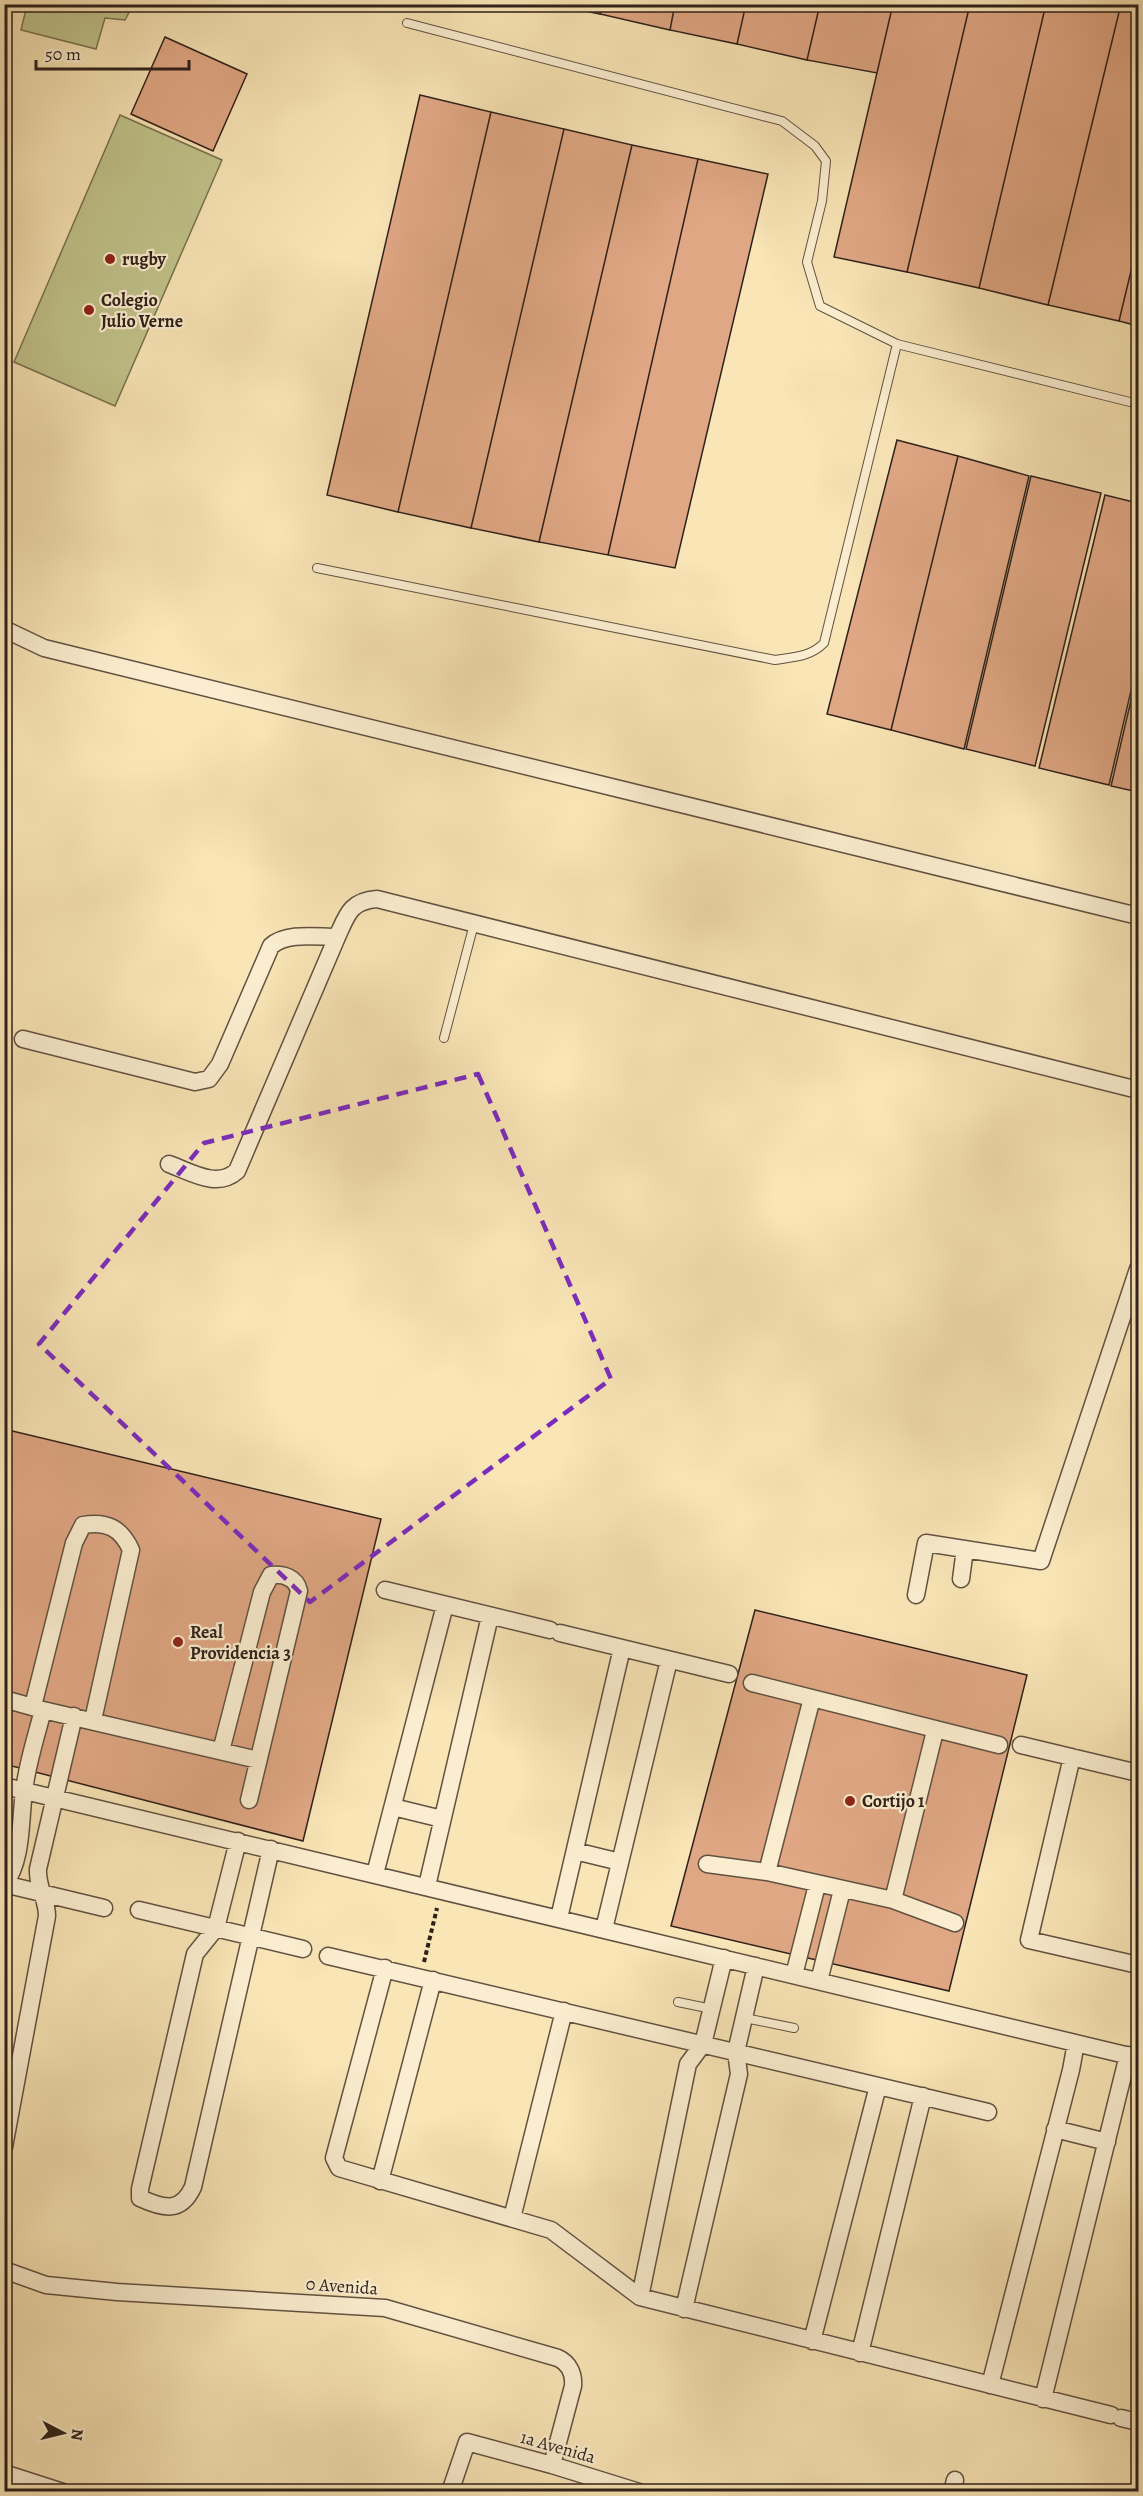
<svg xmlns="http://www.w3.org/2000/svg" width="1143" height="2496" font-family="Alegreya,serif">
	<rect width="100%" height="100%" fill="#f9e5b6"/>
	<filter id="stains"><feTurbulence type="fractalNoise" baseFrequency=".00333" numOctaves="4"/><feColorMatrix values="0 0 0 0 .2 0 0 0 0 .09 0 0 0 0 .02 0 0 0 .5 -.17"/></filter>
	<radialGradient id="worn" r=".72"><stop offset=".6" stop-color="#630" stop-opacity="0"/><stop offset="1" stop-color="#630" stop-opacity=".3"/></radialGradient>
	<path fill="#c1c38b" stroke="#787252" stroke-width="1.5" d="M27 5V4L133 5 125 20 105 18 96 49 21 30Z
		M120 115 222 160 115 406 14 362Z"/>
	<path fill="#e0a784" stroke="#2f211a" stroke-width="1.5" d="M553 4H602L600 14Z
		M602 4H675L670 30 600 14Z
		M675 4H746L737 44 670 30Z
		M746 4H820L807 60 737 44Z
		M820 4H893L877 73 807 60Z
		M893 4H970L907 272 834 257Z
		M970 4H1046L979 288 907 272Z
		M1046 4H1121L1048 305 979 288Z
		M1121 4H1138V242L1119 321 1048 305Z
		M165 37 247 74 213 151 131 114Z
		M420 95 491 112 398 512 327 495Z
		M491 112 564 129 471 528 398 512Z
		M564 129 632 145 539 542 471 528Z
		M632 145 698 159 608 555 539 542Z
		M698 159 768 174 675 568 608 555Z
		M1138 242V326L1119 321Z
		M897 440 958 456 891 730 827 714Z
		M958 456 1029 476 964 749 891 730Z
		M1031 476 1101 493 1035 766 966 749Z
		M1105 495 1138 503V661L1109 785 1039 768Z
		M1138 670V792L1111 786Z
		M4 1429 381 1519 303 1841 4 1764Z
		M755 1610 1027 1675 949 1991 671 1926Z"/>
	<g fill="none" stroke-linecap="round" stroke-linejoin="round">
		<g stroke="#625241" stroke-width="10">
			<path id="service" d="M407 23 782 121 815 146 826 161 822 201 807 262 820 306 897 344 1138 404
				M317 568 775 660C794 657 810 657 824 643L897 344
				M444 1038 474 924
				M678 2002 712 2009
				M745 2018 794 2028"/>
		</g>
		<g stroke="#625241" stroke-width="19">
			<path id="minor" d="M4 629 44 648 1138 916
				M23 1039 195 1082 209 1079 220 1064 271 946C287 932 316 937 337 937
				M169 1164C191 1172 217 1189 237 1171L337 937C347 915 350 901 377 899L1138 1090
				M961 1579 965 1549
				M385 1590 550 1630
				M916 1595 926 1543 1041 1561 1138 1269
				M560 1633 729 1674
				M752 1683 999 1745
				M4 1699 43 1710 258 1760
				M33 1706 74 1543 83 1525C107 1521 121 1528 131 1550L93 1720
				M1021 1745 1138 1773
				M221 1751 262 1592 271 1575C283 1574 296 1577 299 1591L249 1800
				M1072 1757 1029 1940 1138 1965
				M4 1786 1138 2058
				M393 1807 442 1819
				M238 1841 216 1928 195 1954 140 2189V2198C164 2209 181 2213 193 2187L271 1849
				M575 1851 620 1862
				M707 1864 767 1872 893 1900 955 1923
				M767 1872 812 1698
				M375 1874 445 1605
				M4 1884 104 1908
				M4 1885C23 1860 20 1821 24 1791 27 1764 36 1737 43 1710
				M427 1886 490 1616
				M893 1900 935 1731
				M139 1910 303 1949
				M559 1918 622 1648
				M604 1929 669 1660
				M328 1956 988 2112
				M385 1968 334 2158 339 2168 551 2230 640 2297 1111 2415
				M794 1975 817 1885
				M819 1981 842 1890
				M1055 2129 1107 2142
				M4 2147 47 1916C47 1898 37 1888 38 1869L74 1716
				M380 2181 433 1980
				M512 2218 564 2011
				M4 2270 46 2285 56 2286 117 2292 385 2308 558 2358C569 2363 574 2374 573 2386L552 2465
				M640 2297 688 2064 703 2044 724 1958
				M684 2309 739 2074 736 2052 756 1966
				M812 2341 878 2086
				M860 2353 923 2096
				M990 2385 1071 2070 1076 2043
				M1043 2399 1128 2055
				M1121 2418 1138 2422
				M4 2473 63 2492
				M450 2492 467 2442 552 2465 639 2492
				M952 2492 955 2480"/>
		</g>
		<path stroke="#2f211a" stroke-width="4" stroke-dasharray="4.5 3" stroke-linecap="butt" d="M424 1962 437 1908"/>
		<use href="#service" stroke="#fbeed0" stroke-width="8"/>
		<use href="#minor" stroke="#fbeed0" stroke-width="16"/>
	</g>
	<path fill="none" stroke="#7b2cbf" stroke-width="4.5" stroke-dasharray="12 8" stroke-linejoin="round" d="M478 1074 611 1379 310 1602 39 1344 204 1143Z"/>
	<g fill="#8f2418" stroke="#fbeed0" stroke-width="2">
		<circle cx="110" cy="259" r="6"/>
		<circle cx="89" cy="310" r="6"/>
		<circle cx="178" cy="1642" r="6"/>
		<circle cx="850" cy="1801" r="6"/>
	</g>
	<g text-anchor="middle" stroke-width="4.5" stroke-linejoin="round" paint-order="stroke">
		<g font-size="18" font-weight="bold" fill="#2f211a" stroke="#fbeed0" text-anchor="start">
			<text x="122" y="265">rugby</text>
			<text x="101" y="306">Colegio<tspan x="101" dy="21">Julio Verne</tspan></text>
			<text x="190" y="1638">Real<tspan x="190" dy="21">Providencia 3</tspan></text>
			<text x="862" y="1807">Cortijo 1</text>
		</g>
		<g font-size="18" fill="#2f211a" stroke="#fbeed0">
			<text transform="translate(342 2286) rotate(4)" y="6">0 Avenida</text>
			<text transform="translate(558 2447) rotate(16)" y="6">1a Avenida</text>
		</g>
	</g>
	<rect width="1143" height="2496" fill="none" stroke="#f9e5b6" stroke-width="24"/>
	<rect x="6" y="6" width="1131" height="2484" fill="none" stroke="#2f211a" stroke-width="3"/>
	<rect x="12" y="12" width="1119" height="2472" fill="none" stroke="#2f211a" stroke-width="1.5"/>
	<g transform="translate(63 2433) rotate(97)" stroke="#fbeed0" stroke-width="4.5" paint-order="stroke">
	<path d="M0-4.5L10 22L0 15L-10 22Z" fill="#2f211a"/>
	<text y="-9" font-size="16" font-weight="bold" text-anchor="middle" fill="#2f211a">N</text>
	</g>
	<path d="M36 60v9h153v-9" fill="none" stroke="#2f211a" stroke-width="3"/>
	<text x="45" y="60" font-size="18" fill="#2f211a" stroke="#fbeed0" stroke-width="4.5" paint-order="stroke">50 m</text>
	<rect width="100%" height="100%" filter="url(#stains)"/>
	<rect width="100%" height="100%" fill="url(#worn)"/>
</svg>
